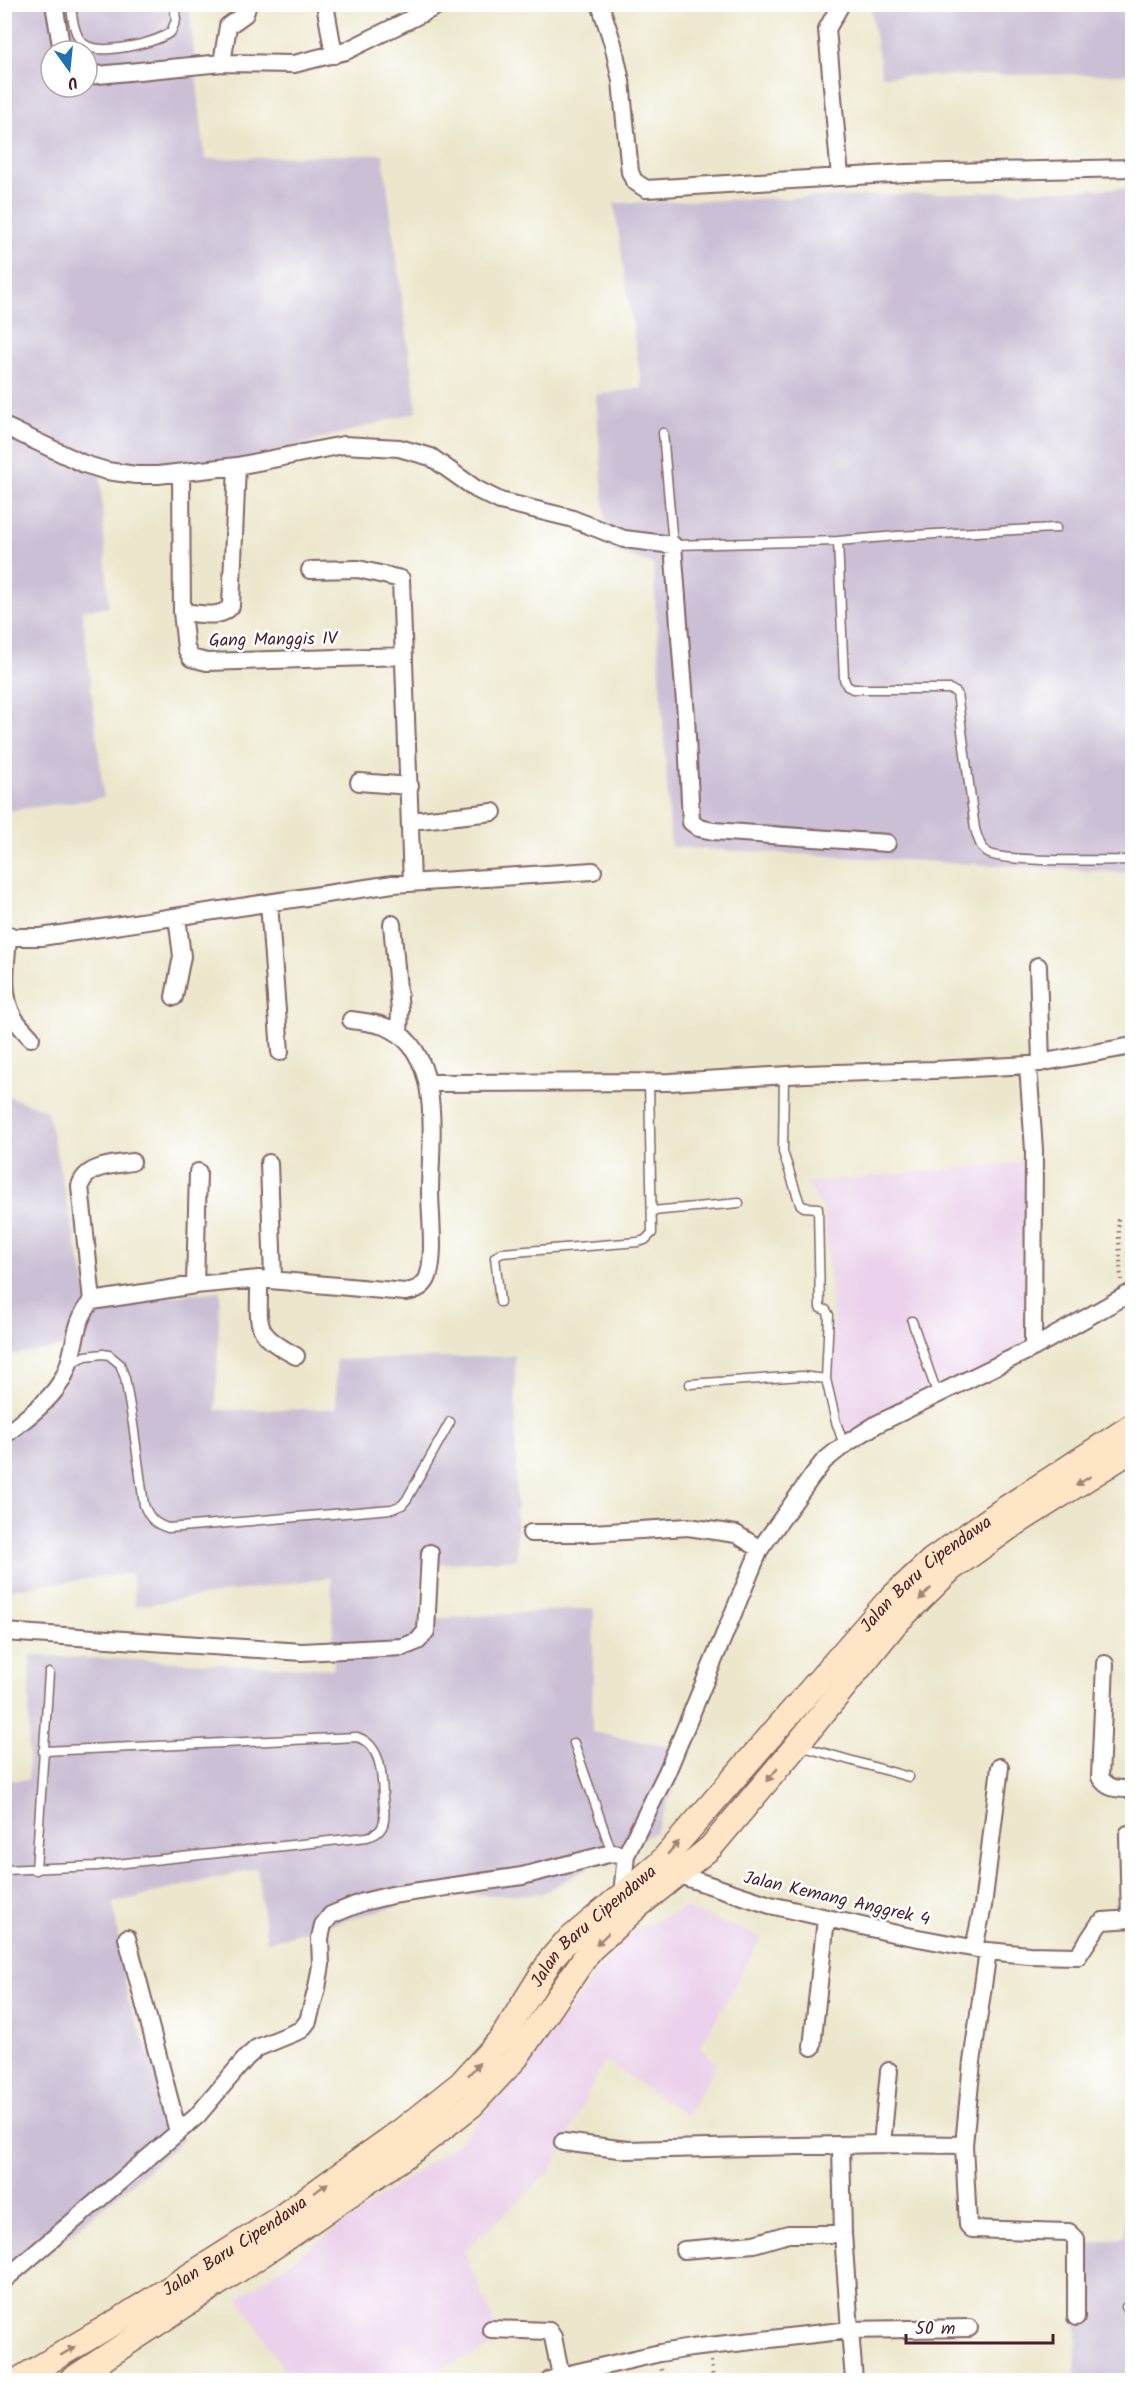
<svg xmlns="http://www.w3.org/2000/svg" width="1137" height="2385" font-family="Kalam,sans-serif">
	<rect width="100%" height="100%" fill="#fff"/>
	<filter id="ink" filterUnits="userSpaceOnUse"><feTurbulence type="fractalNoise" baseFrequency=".0167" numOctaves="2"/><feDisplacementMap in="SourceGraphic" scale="12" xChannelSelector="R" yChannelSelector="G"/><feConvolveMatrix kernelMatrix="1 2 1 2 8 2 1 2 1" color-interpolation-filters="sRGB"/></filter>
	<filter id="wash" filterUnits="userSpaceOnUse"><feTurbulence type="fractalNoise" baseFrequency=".008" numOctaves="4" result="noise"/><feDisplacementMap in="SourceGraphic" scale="24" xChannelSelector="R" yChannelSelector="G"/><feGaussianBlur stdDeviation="1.35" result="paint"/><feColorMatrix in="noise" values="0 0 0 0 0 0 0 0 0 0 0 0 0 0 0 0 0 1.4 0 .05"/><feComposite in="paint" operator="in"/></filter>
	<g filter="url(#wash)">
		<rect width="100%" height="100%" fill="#ece7cc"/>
		<path fill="#ebd1eb" d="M1030 1161V1355L847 1441 831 1383 833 1322 824 1212 807 1183Z
			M684 1908 761 1937 700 2048 717 2063 687 2116 605 2060 550 2172 464 2251 502 2342 413 2380H290L239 2298 463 2139 567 2013 624 1935Z"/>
		<path fill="#cbbfd5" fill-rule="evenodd" d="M4 5H189L205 159 383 154 417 412 172 481 100 477 109 607 82 610 104 798 5 811ZM51 51H87V87H51Z
			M870 5H1132V74L882 76Z
			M1132 188V873L671 847 653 564 607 548 596 395 642 388 614 203Z
			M5 1095 47 1111 90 1306 220 1291 216 1410 336 1409V1360L515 1356 517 1559 423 1565 420 1620 594 1608 592 1732 690 1751 655 1832 541 1894 432 1896 267 1942 257 1868 113 1903 128 2001 183 2140 5 2289 4 1780H28L30 1655 334 1669 331 1577 135 1606 132 1573 5 1590V1442L63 1386 70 1346 5 1356Z
			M1132 2052V2380H1092L1076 2377 1078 2246 1124 2237Z"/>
	</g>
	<g filter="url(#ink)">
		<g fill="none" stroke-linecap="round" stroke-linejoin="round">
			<g stroke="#836563" stroke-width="11">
				<path id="service" d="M71 4C74 47 85 54 126 47 142 44 157 41 171 32L176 20 174 4
					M663 433 673 545 838 541 897 536 1056 528
					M838 541 844 679 847 686 853 689H950L957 693 975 829C978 838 980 848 988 853 1004 863 1108 860 1132 860
					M784 1076 783 1152 800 1204 804 1207 818 1208 820 1308 826 1310 829 1315 826 1379 836 1422 844 1445
					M652 1211 739 1203
					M500 1302 495 1257 502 1253 638 1242 645 1240 652 1233 649 1082
					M912 1321 938 1396
					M69 1363 86 1356 103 1354 109 1355 120 1364 125 1378 133 1424 144 1505C149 1518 155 1524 168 1528L392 1509 402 1505 407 1499 450 1422
					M690 1384 802 1376 826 1379
					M574 1743 612 1853
					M800 1746 909 1777
					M4 1870 97 1866 367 1837C374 1835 379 1833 382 1827 386 1819 384 1807 383 1798 382 1776 382 1745 357 1737L43 1751
					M36 1870 49 1673
					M1126 2307 1132 2306"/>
			</g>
			<g stroke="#836563" stroke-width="20">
				<path id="minor" d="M54 4 62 51
					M325 4 334 55
					M600 4 613 44 621 81 630 172 634 181 646 189 906 173 1132 168
					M222 63 228 26 245 14 248 4
					M87 76 222 63 294 64 346 51 441 4
					M840 177 827 29 841 4
					M4 426 84 464 107 471 136 475H158L237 466 343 445 399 448 431 457 476 489 500 501 570 518 624 539 673 545 686 716 691 822 699 828 713 831 887 843
					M181 473 182 612 186 648 191 658 207 662 404 656
					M310 570 358 569 401 579 412 883
					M182 612C198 613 220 620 231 606L237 466
					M359 782 410 786
					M411 821 493 812
					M269 903 280 1052
					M392 924 400 1010 399 1034
					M4 934 15 937H41L393 884 593 871
					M8 935C7 960 0 992 13 1016 17 1024 25 1031 31 1038
					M1038 966 1041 1063
					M174 997 182 956 177 917
					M1028 1065 1034 1150 1033 1348
					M428 1083 670 1082 805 1074 934 1070 1028 1065 1132 1046
					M269 1163 273 1278
					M259 1279C260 1325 250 1332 296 1356
					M195 1285 198 1172
					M92 1301 80 1186C86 1165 114 1165 132 1162
					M4 1436C24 1419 53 1400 64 1376 77 1350 72 1323 92 1301L195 1285 259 1279 405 1292C414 1291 423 1287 427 1279 436 1260 430 1213 430 1191 430 1144 444 1056 391 1029 379 1023 365 1022 351 1020
					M531 1533H592L688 1527 736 1534 760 1549
					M4 1632 302 1652 403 1647 418 1641 426 1631 430 1553
					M1105 1664 1100 1777C1108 1790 1118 1789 1132 1789
					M1128 1834 1130 1919
					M679 1875 770 1905 897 1934 988 1951 1029 1955 1078 1956 1099 1924 1103 1921 1132 1919
					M626 1897 622 1894 626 1855 667 1772 760 1549 813 1475 824 1461 844 1445 877 1424 1033 1348 1132 1292
					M127 1938 178 2132
					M974 1948 983 1906 1000 1767
					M812 2047 826 1919
					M563 2142 627 2150 882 2144 964 2145 972 2062 988 1951
					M882 2144 889 2071
					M964 2145 968 2225 972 2229 1069 2232 1076 2239V2317
					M684 2250 754 2244 788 2234H843
					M4 2280 197 2116 246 2058 257 2048 301 2030 308 2021 317 1988 321 1965 320 1938 323 1925 331 1915 363 1902 392 1895 522 1876 612 1853 626 1855
					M491 2329 549 2331 553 2337 561 2376
					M550 2380 561 2376 660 2353 691 2348 850 2330 843 2234 841 2146
					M854 2380 850 2330 969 2328"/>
			</g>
			<g stroke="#836563" stroke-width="27">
				<g id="secondary">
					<path id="s1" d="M18 2380 129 2314 277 2220 401 2131 460 2084 502 2038 552 1958 564 1944 660 1863 888 1601 932 1560 1000 1512 1132 1426"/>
					<path d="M71 2380 284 2240 414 2150 472 2105 516 2058 590 1950 637 1907 711 1847 797 1745 895 1624 951 1569 1010 1527 1132 1450"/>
				</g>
			</g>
			<path stroke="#836563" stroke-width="4" stroke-dasharray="1.5 4.5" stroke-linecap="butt" d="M1118 1219 1121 1280
				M711 2361 713 2380
				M661 2369 663 2380"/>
			<use href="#service" stroke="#fff" stroke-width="8"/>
			<use href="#minor" stroke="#fff" stroke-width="16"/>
			<use href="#secondary" stroke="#fde5c5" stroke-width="24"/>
		</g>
		<defs><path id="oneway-solid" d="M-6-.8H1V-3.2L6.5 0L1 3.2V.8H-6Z" transform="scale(1.5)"/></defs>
		<g fill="#a48278">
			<use href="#oneway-solid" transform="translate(1083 1481) rotate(148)"/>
			<use href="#oneway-solid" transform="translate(925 1594) rotate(135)"/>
			<use href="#oneway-solid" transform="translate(772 1775) rotate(130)"/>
			<use href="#oneway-solid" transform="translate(673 1848) rotate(-49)"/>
			<use href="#oneway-solid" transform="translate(602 1939) rotate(137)"/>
			<use href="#oneway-solid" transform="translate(474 2069) rotate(-48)"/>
			<use href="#oneway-solid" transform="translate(321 2188) rotate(-36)"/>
			<use href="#oneway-solid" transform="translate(68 2351) rotate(-31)"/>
		</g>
	</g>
	<g text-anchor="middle" stroke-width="5" stroke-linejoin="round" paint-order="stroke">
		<g font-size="18" fill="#4a1f2b" stroke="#fff">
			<text transform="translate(273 639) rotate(-1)" y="6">Gang Manggis IV</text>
			<text dy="6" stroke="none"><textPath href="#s1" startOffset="1227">Jalan Baru Cipendawa</textPath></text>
			<text transform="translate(837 1898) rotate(13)" y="6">Jalan Kemang Anggrek 4</text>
			<text dy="6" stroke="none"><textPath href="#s1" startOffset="741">Jalan Baru Cipendawa</textPath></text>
			<text dy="6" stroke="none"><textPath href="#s1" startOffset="255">Jalan Baru Cipendawa</textPath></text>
		</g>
	</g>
	<rect width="1137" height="2385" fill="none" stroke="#fff" stroke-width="24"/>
	<g transform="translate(69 69) rotate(165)"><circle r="28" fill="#ffffff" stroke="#b7a5aa" stroke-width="1.5"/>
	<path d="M0-4.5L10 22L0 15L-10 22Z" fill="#1f6fb2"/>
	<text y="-9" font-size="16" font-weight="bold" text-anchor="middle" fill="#4a1f2b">U</text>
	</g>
	<path d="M906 2334v9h147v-9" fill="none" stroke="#4a1f2b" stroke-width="3"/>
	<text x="915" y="2334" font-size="18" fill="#4a1f2b" stroke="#ffffff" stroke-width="4.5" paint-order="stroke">50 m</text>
</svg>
